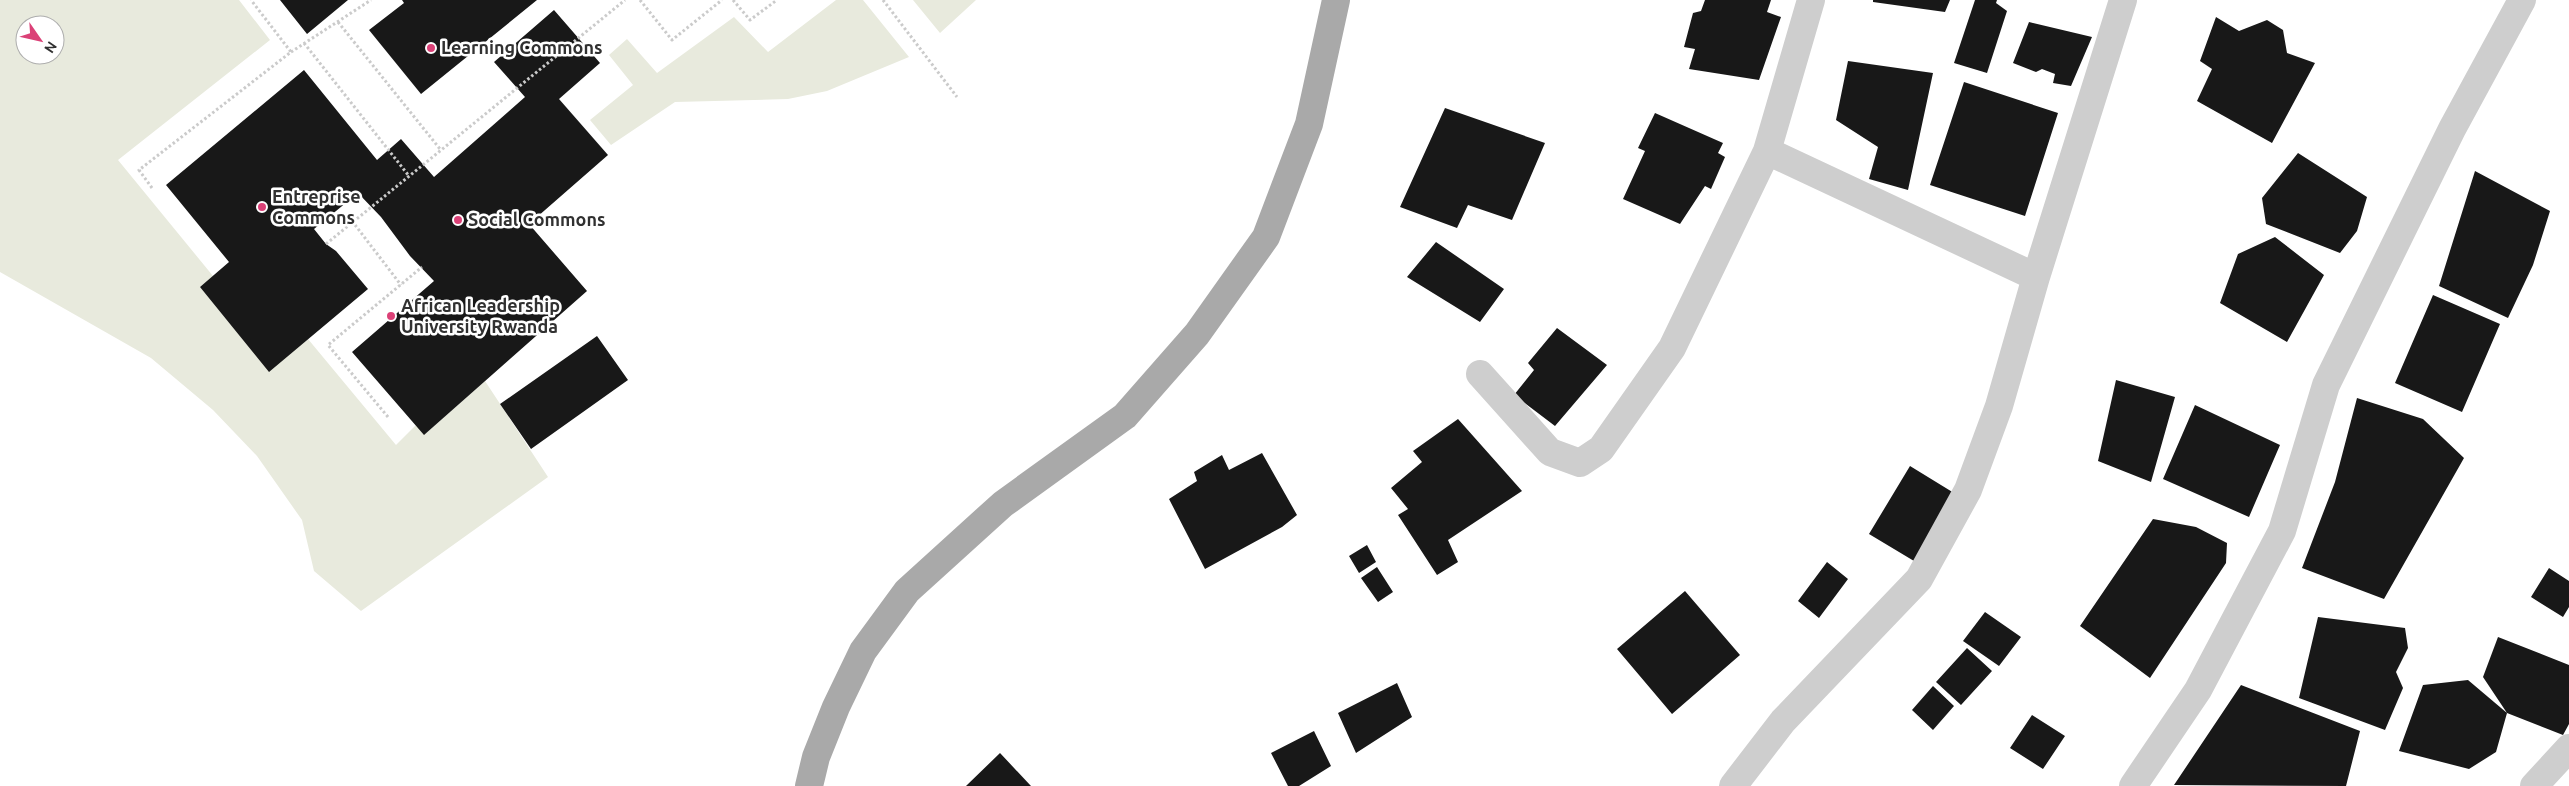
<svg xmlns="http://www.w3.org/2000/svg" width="2569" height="786" font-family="Ubuntu,sans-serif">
	<rect width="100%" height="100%" fill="#fff"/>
	<path fill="#e8eadd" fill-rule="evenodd" d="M0 0H239L270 40 118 160 213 276 200 287 269 371 308 339 396 445 416 425 425 434 485 381 548 477 361 611 314 571 302 520 257 456 213 410 151 358 0 272ZM25 25H55V55H25Z
		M836 0H863L909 57 827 91 788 99 675 102 611 145 590 120 633 85 609 55 627 39 657 73 734 17 768 52Z
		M913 0H976L940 33Z"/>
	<path fill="#181818" d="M280 0H348L307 34Z
		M402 0H537L421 94 369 30 404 3Z
		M1705 0H1771L1767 12 1781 17 1759 80 1689 69 1695 49 1684 47 1693 13 1701 11Z
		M1873 0H1950L1945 12 1873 2Z
		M1975 0H1997L1996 3 2007 11 1987 73 1954 63Z
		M554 10 600 63 559 99 608 155 529 224 587 291 424 435 352 352 434 281 410 256 381 217 358 193 314 229 326 244 336 251 368 289 269 372 200 287 229 262 166 185 304 70 377 160 401 139 434 177 525 97 494 62Z
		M2216 17 2239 31 2267 20 2283 30 2287 53 2315 63 2272 143 2197 101 2212 69 2200 61Z
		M2029 22 2092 37 2071 86 2053 83 2055 74 2042 69 2036 72 2013 63Z
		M1848 61 1933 73 1908 190 1869 179 1878 147 1836 120Z
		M1964 82 2058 113 2025 216 1930 185Z
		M1445 108 1545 143 1512 220 1468 205 1457 228 1400 207Z
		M1655 113 1723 143 1718 153 1725 157 1711 189 1705 186 1680 224 1623 199 1645 151 1638 148Z
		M2298 153 2367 197 2357 231 2340 253 2266 224 2262 198Z
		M2475 171 2550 211 2533 265 2508 318 2439 286Z
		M2275 237 2324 275 2287 342 2220 303 2238 254Z
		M1436 242 1504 289 1480 322 1407 277Z
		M2433 295 2500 324 2462 412 2395 383Z
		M1557 328 1607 365 1555 426 1514 395 1534 370 1528 363Z
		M597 336 628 380 531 449 500 404Z
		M2116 380 2175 397 2151 482 2098 461Z
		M2357 398 2423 419 2464 458 2384 599 2302 568 2335 482Z
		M2195 405 2280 445 2249 517 2163 479Z
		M1458 419 1522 491 1448 540 1458 562 1437 575 1398 515 1408 509 1391 488 1422 462 1413 451Z
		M1262 453 1297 515 1282 527 1205 569 1169 499 1197 481 1194 472 1222 455 1229 470Z
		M1910 466 1954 493 1914 561 1869 534Z
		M2153 519 2196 527 2227 543 2226 563 2150 678 2080 626Z
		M1367 545 1376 562 1359 573 1349 556Z
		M1827 562 1848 579 1819 618 1798 601Z
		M1377 567 1393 592 1378 602 1361 578Z
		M2549 568 2569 581V607L2563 617 2531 597Z
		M1685 591 1740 655 1672 714 1617 649Z
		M1985 612 2021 637 1999 666 1963 641Z
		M2318 617 2405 628 2408 648 2396 672 2403 688 2385 730 2299 698Z
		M2498 637 2569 665V724L2563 735 2507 713 2496 752 2469 769 2399 751 2423 685 2468 680 2507 713 2483 677Z
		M1967 648 1992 671 1961 705 1936 682Z
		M1397 683 1412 717 1356 753 1338 713Z
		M2241 685 2360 731 2346 786 2174 785Z
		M1933 686 1954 706 1933 730 1912 710Z
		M2032 715 2065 736 2043 769 2010 748Z
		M1314 731 1331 766 1299 786H1288L1271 753Z
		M1000 753 1031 786H966Z"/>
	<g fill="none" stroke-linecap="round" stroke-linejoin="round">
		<path stroke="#cbcbcb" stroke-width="3" stroke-dasharray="2.5 2.5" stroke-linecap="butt" d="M640 0 672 40 722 0
			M733 0 750 20 777 0
			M883 0 957 97
			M338 22 440 149
			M304 43 409 176
			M291 52 371 0
			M152 188 139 170 291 52 251 0
			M352 221 401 285
			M326 244 625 0
			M388 417 328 345 422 267"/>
		<path stroke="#cecece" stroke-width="28" d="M1767 151 2036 277
			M1480 374 1550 452 1580 463 1601 449 1672 348 1767 151 1811 0
			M1733 786 1783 721 1919 579 1968 490 1999 406 2036 277 2123 0
			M2133 786 2198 690 2282 531 2326 385 2452 129 2522 0
			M2534 786 2569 748"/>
		<path stroke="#a9a9a9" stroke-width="28" d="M809 786 816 757 836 707 863 651 907 591 1003 504 1125 416 1197 334 1266 237 1309 124 1336 0"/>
	</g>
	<g fill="#db4177" stroke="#fff" stroke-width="2">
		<circle cx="431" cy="48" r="5"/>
		<circle cx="262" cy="207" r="5"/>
		<circle cx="458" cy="220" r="5"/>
		<circle cx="391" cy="316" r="5"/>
	</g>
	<g text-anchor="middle" stroke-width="5" stroke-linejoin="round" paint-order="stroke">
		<g font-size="18" font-weight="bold" fill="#313131" stroke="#fff" text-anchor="start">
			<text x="441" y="54">Learning Commons</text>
			<text x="272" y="203">Entreprise<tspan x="272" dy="21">Commons</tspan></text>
			<text x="468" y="226">Social Commons</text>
			<text x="401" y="312">African Leadership<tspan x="401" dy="21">University Rwanda</tspan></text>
		</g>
	</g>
	<g transform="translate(40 40) rotate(124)"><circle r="24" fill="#ffffff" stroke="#adadad"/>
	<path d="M0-4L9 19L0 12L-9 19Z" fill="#db4177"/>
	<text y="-8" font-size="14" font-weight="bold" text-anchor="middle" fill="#313131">N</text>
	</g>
</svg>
